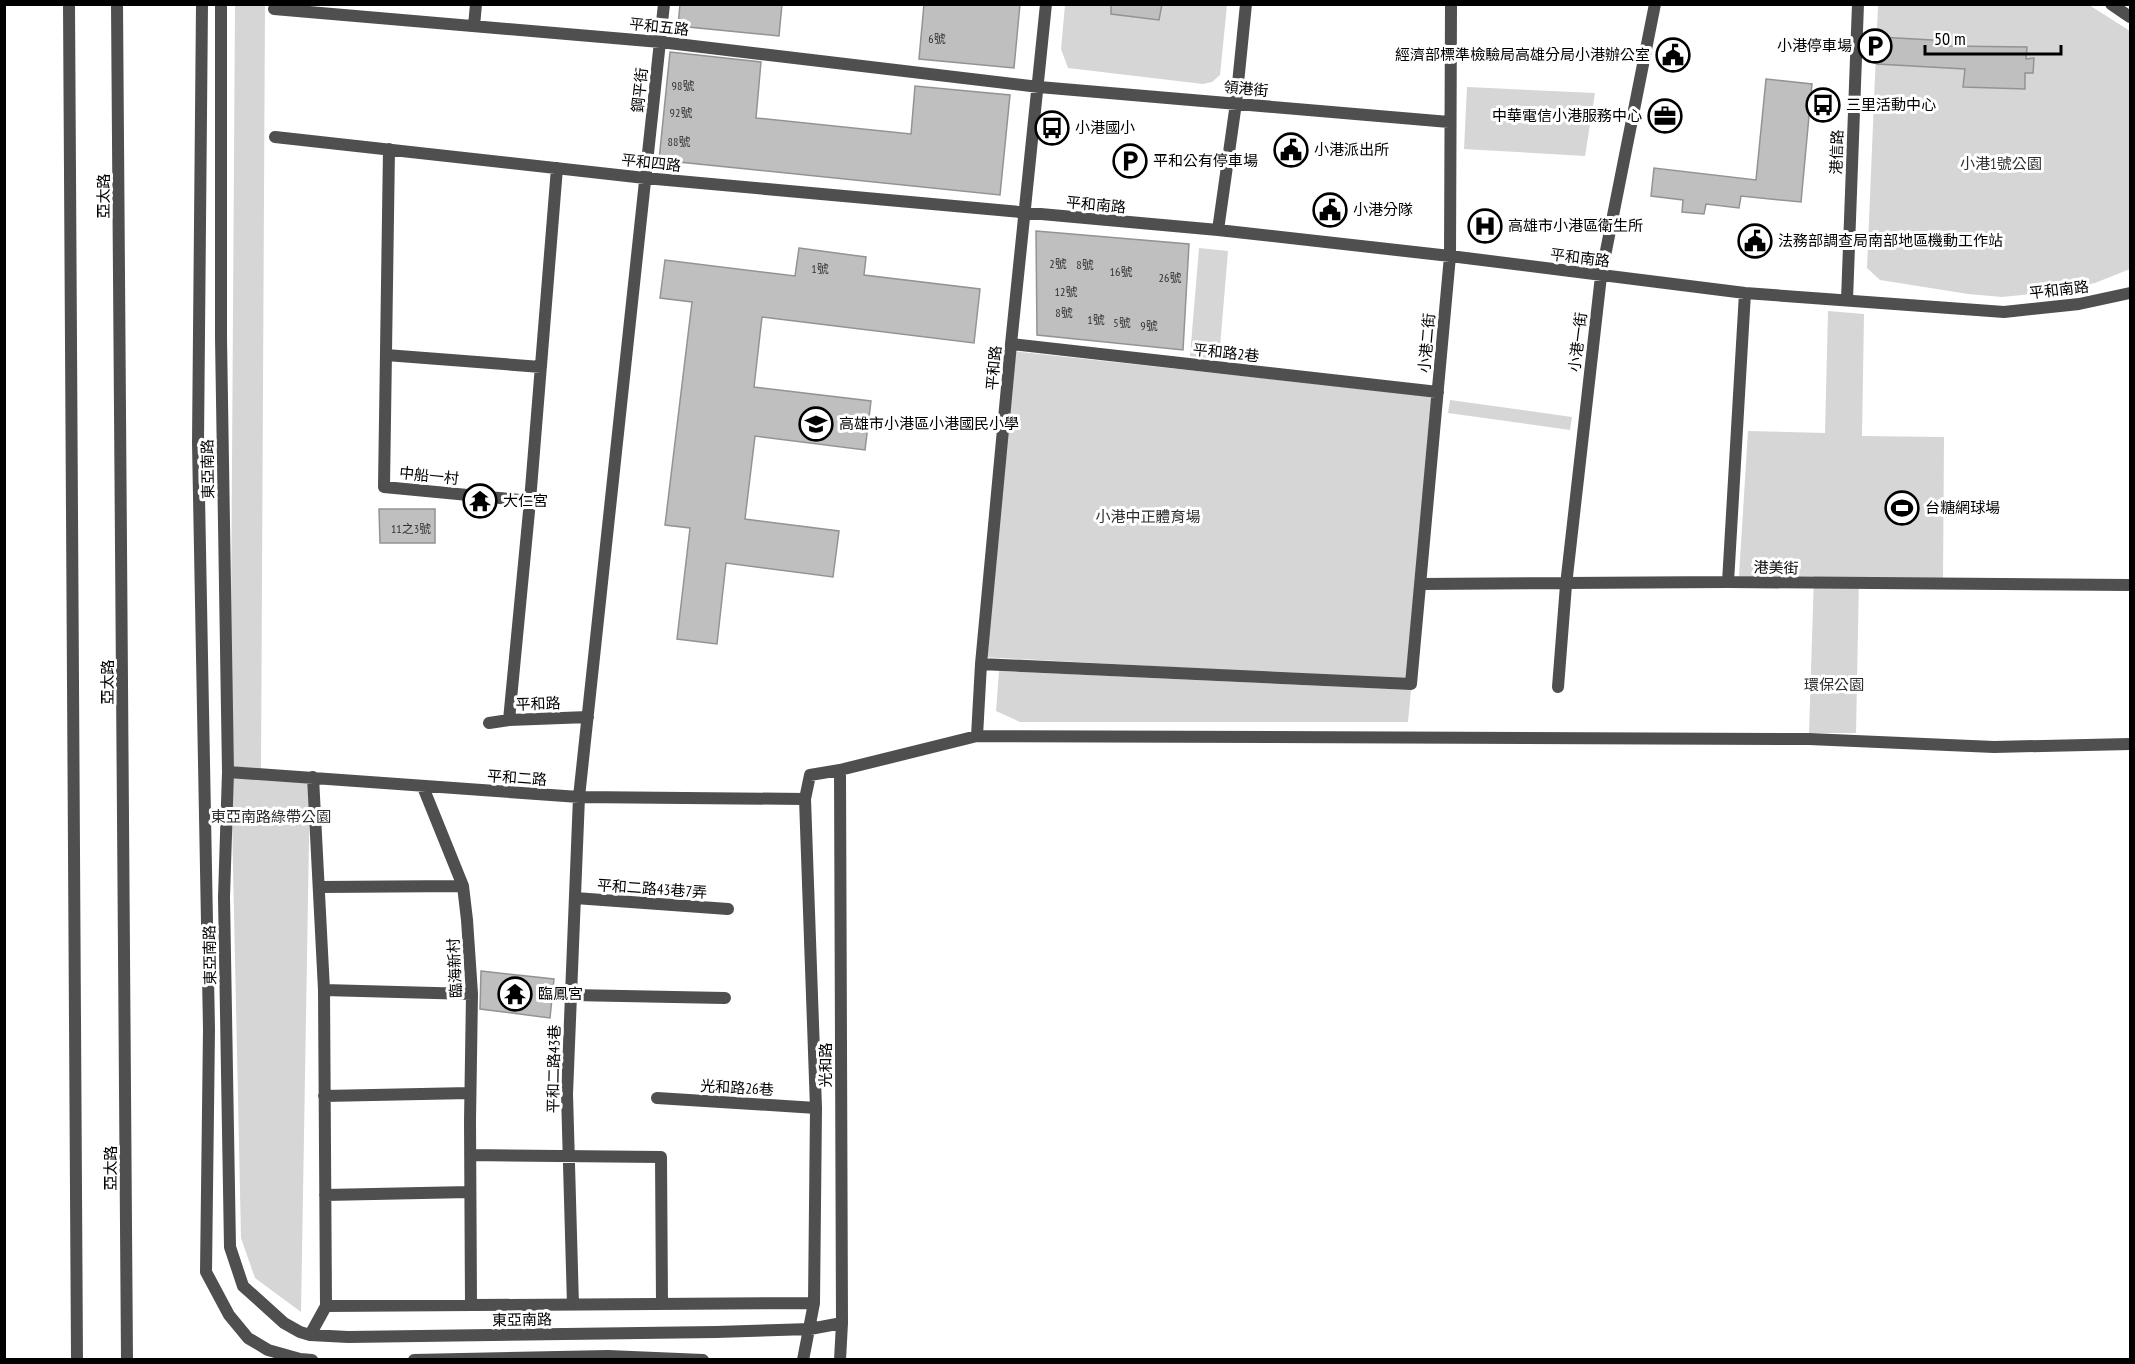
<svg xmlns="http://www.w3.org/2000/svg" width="2135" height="1364" font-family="'PT Sans Narrow','Noto Sans TC',sans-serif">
	<rect width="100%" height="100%" fill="#fff"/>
	<path fill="#d6d6d6" d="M265 4 261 771 230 770 235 5Z
		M1065 5H1227L1220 75 1212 82 1203 84 1068 68 1061 49Z
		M1878 5H2089L2130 31V269L2095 283 2051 292 2002 297 1968 294 1880 280 1867 268Z
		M1467 87 1595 93 1585 156 1464 149Z
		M1199 248 1228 251 1219 359 1190 356Z
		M1828 311 1864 314 1862 436 1944 437 1943 581 1859 579 1856 733H1809L1814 576H1739L1748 431 1825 433Z
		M1012 351 1434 397 1409 680 983 657Z
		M1450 400 1572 417 1570 430 1448 413Z
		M999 671 1411 690 1408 722H1020L996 711Z
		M231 774 310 780 301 1312 255 1278 241 1238Z"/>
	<path fill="#bfbfbf" stroke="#939393" stroke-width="1.5" d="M680 4H782L779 36 678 26Z
		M924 4H1020L1014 68 919 59Z
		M1111 4H1162L1159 20 1111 14Z
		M1879 37 1950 41 1949 46 2027 47 2026 59 2034 58 2033 73H2025V89L1963 87 1965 69 1877 64Z
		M670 52 761 62 756 118 911 134 915 86 1010 95 1000 195 659 160Z
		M1766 79 1812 84 1801 202 1741 196 1739 208 1706 204 1704 214 1682 212 1683 200 1651 196 1654 168 1756 180Z
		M1036 231 1189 244 1183 350 1037 335Z
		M799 248 866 257 864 275 980 289 974 343 762 317 754 387 871 401 865 450 755 436 745 519 839 531 833 577 726 563 717 644 677 639 690 528 665 525 692 302 660 298 665 260 795 276Z
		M379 509H435V543H380Z
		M481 971 554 979 550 1018 480 1009Z"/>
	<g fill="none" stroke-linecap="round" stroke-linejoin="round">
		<path stroke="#4f4f4f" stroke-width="12" d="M69 4 77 1360
			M117 4 127 1360
			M202 4 198 443 209 1029 206 1272 229 1315 248 1338 268 1350 300 1359 312 1360
			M221 4V338L228 772 224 897 230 1247 243 1286 284 1323 300 1332 310 1335 348 1337 716 1332 810 1329 842 1323
			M2111 4 2130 17
			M274 9 660 42 1039 87 1449 122
			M474 26 476 4
			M275 137 645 178 1218 230 1450 256 1745 293 2004 312 2079 304 2130 293
			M389 149 384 487 530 501
			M1218 230 1236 103 1246 4
			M1847 300 1858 4
			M1011 344 1438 392
			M386 355 541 367
			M1728 582 1745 293
			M1421 584 1728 582 2130 585
			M981 664 1411 684 1450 256 1451 4
			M1558 687 1566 585 1601 276 1655 4
			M509 720 530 501 557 168
			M489 723 509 720 588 717
			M977 736 981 664 1011 344 1046 4
			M840 770 842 1323 840 1360
			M228 772 579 797 805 799
			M423 787 463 886 467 920 472 994 470 1121 471 1304
			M320 887 463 886
			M575 898 728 909
			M324 990 472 994
			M571 995 725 998
			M324 1096 470 1093
			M657 1098 816 1108
			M470 1155 661 1157 662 1303
			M325 1195 470 1192
			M573 1305 567 1094 579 797 664 4
			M326 1306 814 1303
			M310 1335 326 1306 324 990 313 777
			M414 1360 608 1356 703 1360
			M803 1360 814 1303 816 1108 805 799 810 775 840 770 977 736 1809 739 1994 747 2130 744"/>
	</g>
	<defs>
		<g id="parking-ring" transform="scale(1.725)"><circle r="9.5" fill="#fff" stroke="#000" stroke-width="1.5"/><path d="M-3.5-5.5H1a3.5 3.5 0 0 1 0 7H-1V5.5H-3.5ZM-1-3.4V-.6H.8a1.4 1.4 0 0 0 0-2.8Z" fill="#000"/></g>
		<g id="civic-ring" transform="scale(1.725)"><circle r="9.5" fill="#fff" stroke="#000" stroke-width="1.5"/><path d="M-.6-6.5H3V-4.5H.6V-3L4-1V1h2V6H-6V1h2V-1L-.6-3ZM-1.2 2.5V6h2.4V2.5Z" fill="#000"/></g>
		<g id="bus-ring" transform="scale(1.725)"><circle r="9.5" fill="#fff" stroke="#000" stroke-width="1.5"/><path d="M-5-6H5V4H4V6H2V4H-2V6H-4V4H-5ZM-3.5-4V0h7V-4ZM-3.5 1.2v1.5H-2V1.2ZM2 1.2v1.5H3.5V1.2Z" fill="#000"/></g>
		<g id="office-ring" transform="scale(1.725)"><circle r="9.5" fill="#fff" stroke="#000" stroke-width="1.5"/><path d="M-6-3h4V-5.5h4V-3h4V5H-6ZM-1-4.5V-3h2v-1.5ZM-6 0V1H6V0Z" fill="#000"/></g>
		<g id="hospital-ring" transform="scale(1.725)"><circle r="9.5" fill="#fff" stroke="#000" stroke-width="1.5"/><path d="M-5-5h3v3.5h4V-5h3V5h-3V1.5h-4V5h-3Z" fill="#000"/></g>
		<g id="school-ring" transform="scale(1.725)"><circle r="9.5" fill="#fff" stroke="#000" stroke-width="1.5"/><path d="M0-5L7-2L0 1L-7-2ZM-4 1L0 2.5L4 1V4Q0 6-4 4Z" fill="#000"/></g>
		<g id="temple-ring" transform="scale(1.725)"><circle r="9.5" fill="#fff" stroke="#000" stroke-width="1.5"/><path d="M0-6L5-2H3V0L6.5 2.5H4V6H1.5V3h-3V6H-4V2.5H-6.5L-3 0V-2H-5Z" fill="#000"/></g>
		<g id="stadium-ring" transform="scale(1.725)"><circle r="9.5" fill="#fff" stroke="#000" stroke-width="1.5"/><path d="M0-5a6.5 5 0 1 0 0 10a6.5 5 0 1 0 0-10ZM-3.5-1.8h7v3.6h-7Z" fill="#000"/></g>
	</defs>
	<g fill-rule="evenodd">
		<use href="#parking-ring" x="1875" y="46"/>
		<use href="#civic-ring" x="1673" y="55"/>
		<use href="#bus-ring" x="1823" y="105"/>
		<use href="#office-ring" x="1665" y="116"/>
		<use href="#bus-ring" x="1052" y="128"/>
		<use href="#civic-ring" x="1291" y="150"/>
		<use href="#parking-ring" x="1130" y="161"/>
		<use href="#civic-ring" x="1330" y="210"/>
		<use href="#hospital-ring" x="1485" y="226"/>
		<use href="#civic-ring" x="1755" y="241"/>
		<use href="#school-ring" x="816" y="424"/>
		<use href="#temple-ring" x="480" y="501"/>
		<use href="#stadium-ring" x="1902" y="508"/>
		<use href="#temple-ring" x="515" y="994"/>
	</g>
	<g text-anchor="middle" stroke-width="6" stroke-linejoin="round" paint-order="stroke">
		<g font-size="12" fill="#303030">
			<text x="937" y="43">6號</text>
			<text x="683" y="90">98號</text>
			<text x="681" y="117">92號</text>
			<text x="679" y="146">88號</text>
			<text x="1058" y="268">2號</text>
			<text x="1085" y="269">8號</text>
			<text x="820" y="273">1號</text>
			<text x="1121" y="276">16號</text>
			<text x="1170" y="282">26號</text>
			<text x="1066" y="296">12號</text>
			<text x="1064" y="317">8號</text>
			<text x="1096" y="324">1號</text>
			<text x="1122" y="327">5號</text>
			<text x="1149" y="330">9號</text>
			<text x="411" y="533">11之3號</text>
		</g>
		<g font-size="15" fill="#000" stroke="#fff">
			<text transform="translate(659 27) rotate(6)" y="5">平和五路</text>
			<text transform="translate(1246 89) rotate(5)" y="5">領港街</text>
			<text transform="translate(640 90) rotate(-84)" y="5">鋼平街</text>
			<text transform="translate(1837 152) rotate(-88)" y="5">港信路</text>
			<text transform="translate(651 163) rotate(6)" y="5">平和四路</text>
			<text transform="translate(104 196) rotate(-90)" y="5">亞太路</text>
			<text transform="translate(1096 205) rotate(5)" y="5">平和南路</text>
			<text transform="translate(1580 258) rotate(7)" y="5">平和南路</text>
			<text transform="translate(2059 290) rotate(-7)" y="5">平和南路</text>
			<text transform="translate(1578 342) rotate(-83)" y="5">小港一街</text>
			<text transform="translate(1427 343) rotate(-85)" y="5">小港二街</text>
			<text transform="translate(1226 353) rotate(6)" y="5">平和路2巷</text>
			<text transform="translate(994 368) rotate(-85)" y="5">平和路</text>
			<text transform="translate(208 469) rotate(-91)" y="5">東亞南路</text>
			<text transform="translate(429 476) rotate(6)" y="5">中船一村</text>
			<text transform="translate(1776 568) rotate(1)" y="5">港美街</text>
			<text transform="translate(108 682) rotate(-90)" y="5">亞太路</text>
			<text transform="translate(538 704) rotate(-2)" y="5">平和路</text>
			<text transform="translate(517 778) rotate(4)" y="5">平和二路</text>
			<text transform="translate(652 889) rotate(4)" y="5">平和二路43巷7弄</text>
			<text transform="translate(210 955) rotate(-91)" y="5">東亞南路</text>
			<text transform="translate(455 968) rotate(-93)" y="5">臨海新村</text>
			<text transform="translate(826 1065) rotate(-90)" y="5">光和路</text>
			<text transform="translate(554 1069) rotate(-89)" y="5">平和二路43巷</text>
			<text transform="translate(737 1088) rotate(3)" y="5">光和路26巷</text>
			<text transform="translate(111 1168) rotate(-90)" y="5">亞太路</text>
			<text transform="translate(522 1320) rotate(-1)" y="5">東亞南路</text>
		</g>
		<g font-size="15" fill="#000" stroke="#fff" text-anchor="start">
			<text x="1852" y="51" text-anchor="end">小港停車場</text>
			<text x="1650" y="60" text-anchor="end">經濟部標準檢驗局高雄分局小港辦公室</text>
			<text x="1846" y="110">三里活動中心</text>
			<text x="1642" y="121" text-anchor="end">中華電信小港服務中心</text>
			<text x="1075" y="133">小港國小</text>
			<text x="1314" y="155">小港派出所</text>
			<text x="1153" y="166">平和公有停車場</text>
			<text x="1353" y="215">小港分隊</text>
			<text x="1508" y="231">高雄市小港區衛生所</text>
			<text x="1778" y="246">法務部調查局南部地區機動工作站</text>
			<text x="839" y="429">高雄市小港區小港國民小學</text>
			<text x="503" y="506">大仁宮</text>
			<text x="1925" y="513">台糖網球場</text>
			<text x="538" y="999">臨鳳宮</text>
		</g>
		<g font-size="15" fill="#2d2d2d" stroke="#fff">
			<text x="2001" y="169">小港1號公園</text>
			<text x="1148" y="522">小港中正體育場</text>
			<text x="1834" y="690">環保公園</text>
			<text x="271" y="822">東亞南路綠帶公園</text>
		</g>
	</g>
	<rect width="2135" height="1364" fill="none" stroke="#000000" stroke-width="12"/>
	<path d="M1925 45v9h136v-9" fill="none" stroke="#000000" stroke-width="3"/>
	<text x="1934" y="45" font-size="18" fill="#000000" stroke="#ffffff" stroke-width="4.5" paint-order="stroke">50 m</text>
</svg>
